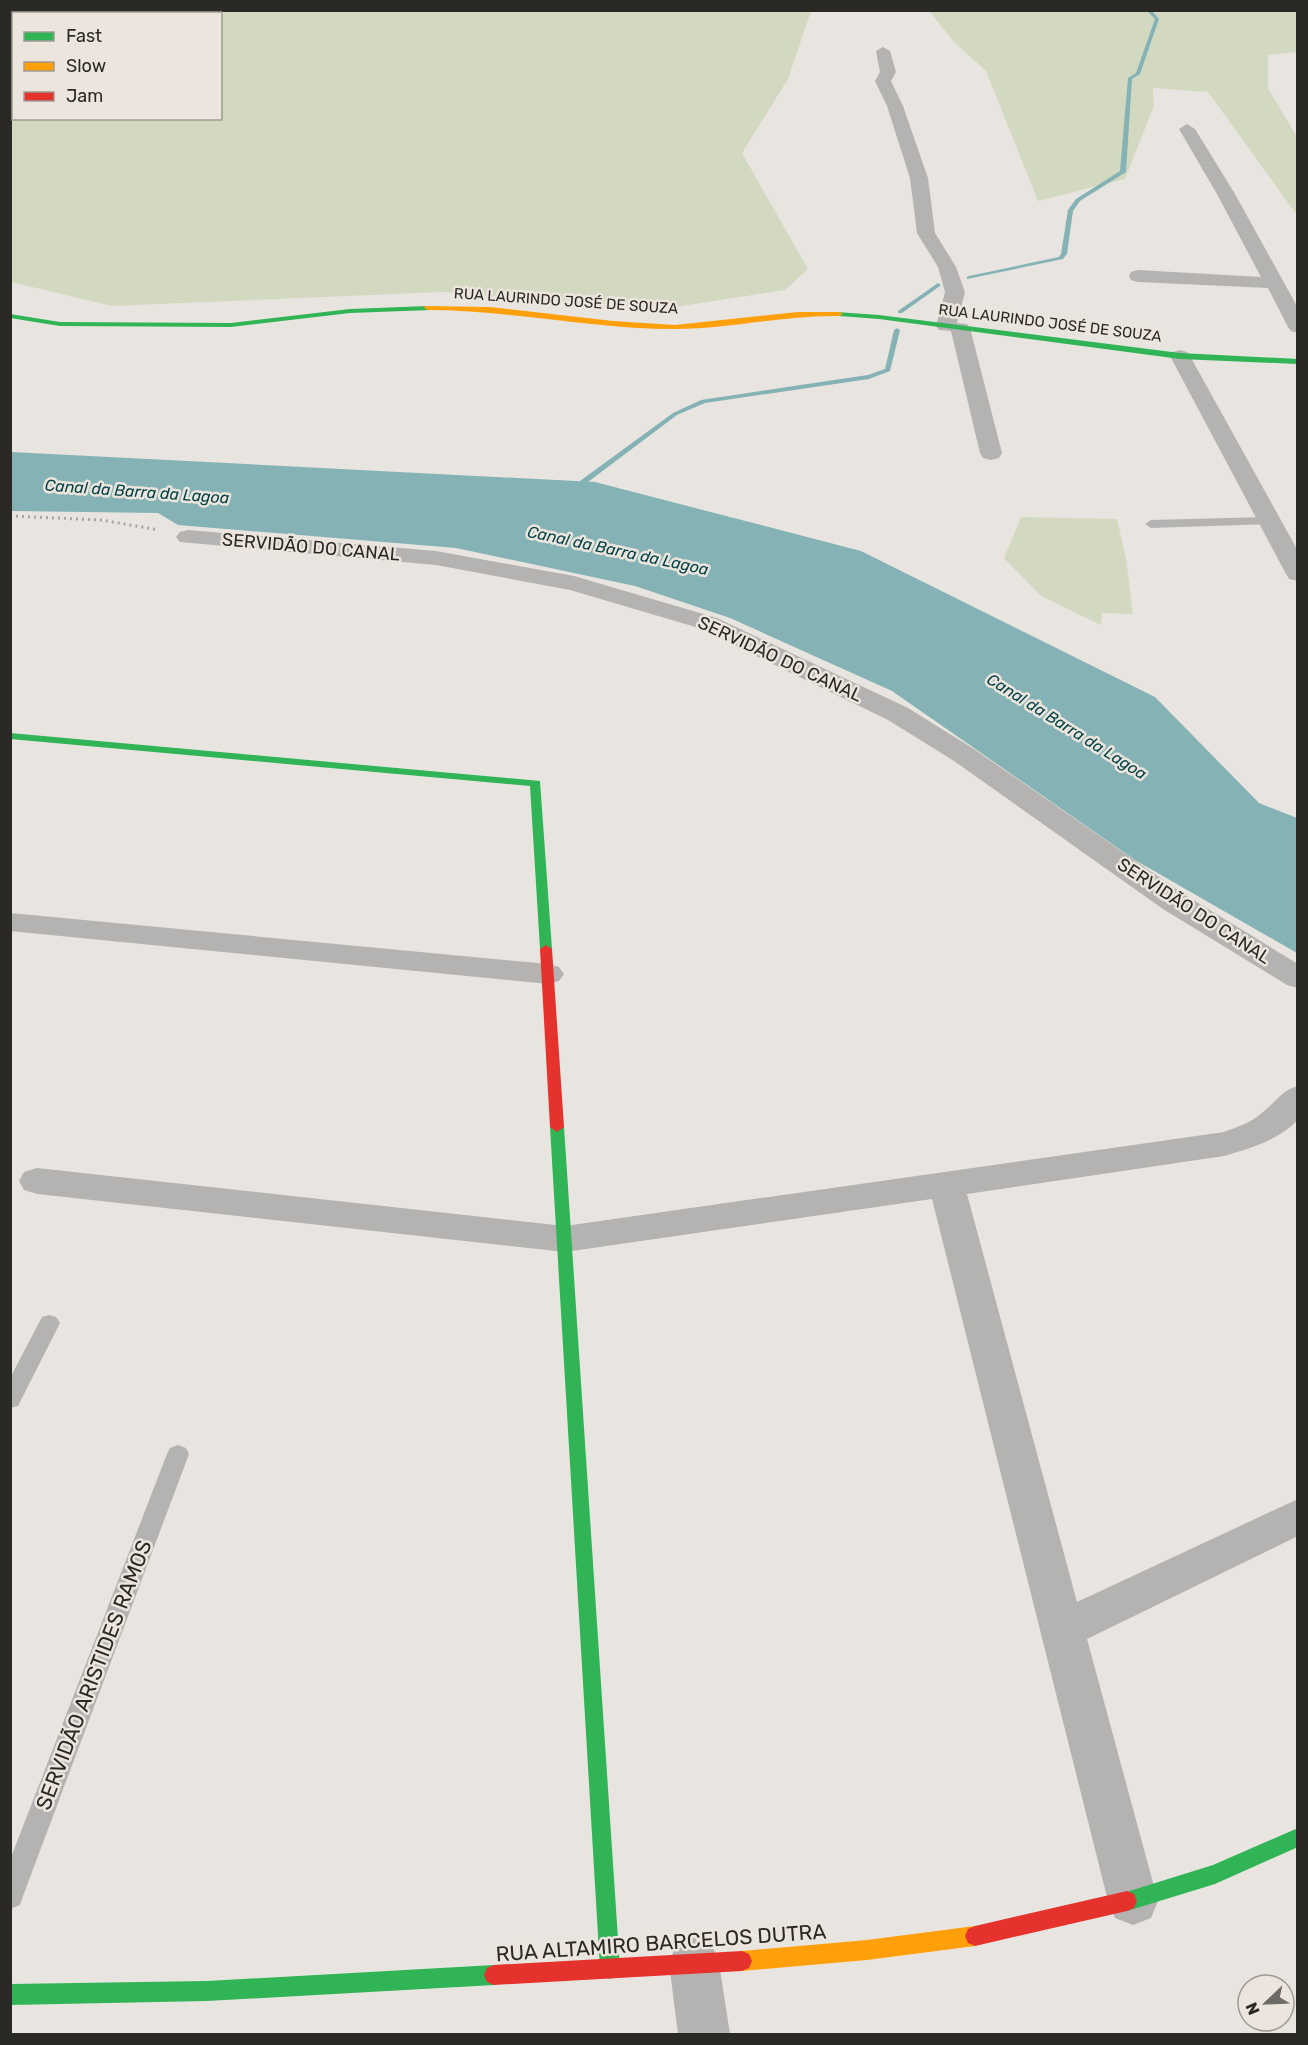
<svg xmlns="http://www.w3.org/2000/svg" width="1308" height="2045" font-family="Rubik,sans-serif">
	<rect width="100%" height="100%" fill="#e8e5e0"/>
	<path fill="#d3d9c1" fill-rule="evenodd" d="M11 10 811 11 788 79 742 153 808 269 785 290 663 309 442 292 112 306 11 282ZM14 14H220V118H14Z
		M929 11H1297V52L1268 55V88L1297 137V215L1208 92 1153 88 1154 106 1125 179 1038 201 986 71 954 42Z
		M1021 517 1117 519 1126 558 1133 614 1102 613 1101 625 1041 596 1004 558Z"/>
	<path fill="#85b3b5" d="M11 452 595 482 861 551 1155 697 1259 803 1297 818V953L1135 860 892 691 730 618 635 586 456 548 178 525 158 513 11 511Z"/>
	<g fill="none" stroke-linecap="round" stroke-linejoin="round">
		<path fill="#85b3b5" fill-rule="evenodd" d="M1146 10H1151L1159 19 1140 74 1132 79 1126 172 1080 201 1073 211 1067 254 1063 259 967 279V277L969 276 1059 257 1061 254 1068 210 1076 199 1120 171 1128 78 1136 73 1155 19Z
			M938 283 941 285 940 286 902 313H898V311Z
			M897 328 900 330 890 371 869 379 705 403 677 415 576 491 569 489 673 413 701 400 868 375 885 369 894 330Z"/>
		<path stroke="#a7a5a4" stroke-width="3" stroke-dasharray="2 4" stroke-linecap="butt" d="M10 516 101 520 159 530"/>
		<path fill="#b4b3b2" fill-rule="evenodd" d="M1267 517 1273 521 1272 524 1151 528 1145 524 1151 520Z
			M49 1315 56 1317 60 1323 18 1406 10 1408V1378L42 1317Z
			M178 1445 186 1448 189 1454 23 1896 20 1905 10 1909V1860L167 1454 170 1448Z"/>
		<path fill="#b4b3b2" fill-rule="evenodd" d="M883 47 890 51 896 72 891 81 903 106 928 178 935 233 956 267 965 292 957 323 967 324 970 328 1002 453 999 458 991 460 983 458 980 453 951 331 939 330 936 326 945 292 938 267 917 233 910 178 887 106 875 81 880 72 876 51Z
			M1187 124 1195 129 1235 194 1298 308V333L1291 331 1288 327 1268 288 1138 282 1131 280 1129 276 1131 272 1138 270 1261 277 1217 194 1179 129Z
			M1180 350 1187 352 1190 356 1298 551V581L1289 579 1286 574 1170 356 1173 352Z
			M188 530 436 551 574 576 717 618 908 708 974 749 1185 895 1298 964V988L1287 985 1163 909 954 761 888 720 699 628 570 590 436 565 180 542 176 537 180 532Z
			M10 913 548 964 559 967 564 974 559 981 548 984 10 931Z
			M1298 1086V1120C1277 1141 1251 1148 1224 1156L967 1194 1077 1602 1298 1499V1536L1087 1639 1158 1901 1151 1918 1133 1925 1115 1918 1108 1901 932 1199 565 1252 37 1194 24 1190 19 1181 24 1172 37 1168 565 1226 1224 1132C1238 1127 1252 1122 1263 1112 1276 1102 1282 1090 1298 1086Z
			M694 1938 712 1945 719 1963 730 2034H678L669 1963 676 1945Z"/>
		<path fill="#30b455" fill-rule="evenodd" d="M428 306 432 308 431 310 350 313 231 327 60 326 10 318V314L60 322 231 323 350 309Z
			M836 312 879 315 1180 353 1298 359V364L1180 359 879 319 839 316H836Z
			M10 733 540 781 552 949 546 953 540 949 530 786 10 739Z
			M557 1122 564 1127 620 1969 617 1976 610 1979 603 1976 600 1969 550 1127Z
			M1298 1828V1847L1215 1884 1127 1911 1120 1908 1117 1901 1120 1894 1213 1865Z
			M494 1965 501 1968 504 1975 501 1982 494 1985 207 2001 10 2005V1984L207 1981Z"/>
		<path fill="#ff9f0a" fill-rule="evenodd" d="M425 306 490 307 613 321 675 325 798 312H839L843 314 839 316C784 315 730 329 675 329 592 329 511 310 428 310L424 308Z
			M975 1926 982 1929 985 1936 982 1943 975 1946 867 1960 742 1971 735 1968 732 1961 735 1954 742 1951 867 1940Z"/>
		<path fill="#e5322d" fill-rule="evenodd" d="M546 945 552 949 564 1127 557 1132 550 1127 540 949Z
			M1127 1891 1134 1894 1137 1901 1134 1908 1127 1911 975 1946 968 1943 965 1936 968 1929 975 1926Z
			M742 1951 749 1954 752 1961 749 1968 742 1971 494 1985 487 1982 484 1975 487 1968 494 1965Z"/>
	</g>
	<g text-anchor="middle" stroke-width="5" stroke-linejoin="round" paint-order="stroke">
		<g font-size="15" fill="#2b2926" stroke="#ece5dd">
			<text transform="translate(566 301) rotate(4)" y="5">RUA LAURINDO JOSÉ DE SOUZA</text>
			<text transform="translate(1050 323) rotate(7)" y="5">RUA LAURINDO JOSÉ DE SOUZA</text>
		</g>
		<g font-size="16" font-style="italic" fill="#034449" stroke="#ece5dd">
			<text transform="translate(137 491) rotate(4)" y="6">Canal da Barra da Lagoa</text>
			<text transform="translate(618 550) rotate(12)" y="6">Canal da Barra da Lagoa</text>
			<text transform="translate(1067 726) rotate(32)" y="6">Canal da Barra da Lagoa</text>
		</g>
		<g font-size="18" fill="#2b2926" stroke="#ece5dd">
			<text transform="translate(311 547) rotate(5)" y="6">SERVIDÃO DO CANAL</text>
			<text transform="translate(780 659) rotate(25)" y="6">SERVIDÃO DO CANAL</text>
			<text transform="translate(1194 911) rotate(33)" y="6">SERVIDÃO DO CANAL</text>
		</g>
		<g font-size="21" fill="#2b2926" stroke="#ece5dd">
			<text transform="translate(94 1675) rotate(-69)" y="7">SERVIDÃO ARISTIDES RAMOS</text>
			<text transform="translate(661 1943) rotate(-4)" y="7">RUA ALTAMIRO BARCELOS DUTRA</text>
		</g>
	</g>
	<rect width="1308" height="2045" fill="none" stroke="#2b2926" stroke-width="24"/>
	<rect x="12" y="12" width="210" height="108" fill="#ece5dd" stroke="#9f9a94" stroke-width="1.5"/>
	<rect x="24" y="32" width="30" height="9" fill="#30b455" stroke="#9f9a94" stroke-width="1.5"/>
	<text x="66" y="42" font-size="18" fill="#2b2926">Fast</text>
	<rect x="24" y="62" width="30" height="9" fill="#ff9f0a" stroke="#9f9a94" stroke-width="1.5"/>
	<text x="66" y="72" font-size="18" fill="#2b2926">Slow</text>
	<rect x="24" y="92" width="30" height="9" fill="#e5322d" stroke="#9f9a94" stroke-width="1.5"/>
	<text x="66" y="102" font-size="18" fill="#2b2926">Jam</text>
	<g transform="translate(1266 2003) rotate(247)"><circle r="28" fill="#ece5dd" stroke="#9f9a94" stroke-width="1.5"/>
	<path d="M0-4.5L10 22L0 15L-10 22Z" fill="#6d6b67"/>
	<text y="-9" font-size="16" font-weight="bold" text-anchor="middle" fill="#2b2926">N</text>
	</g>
</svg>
